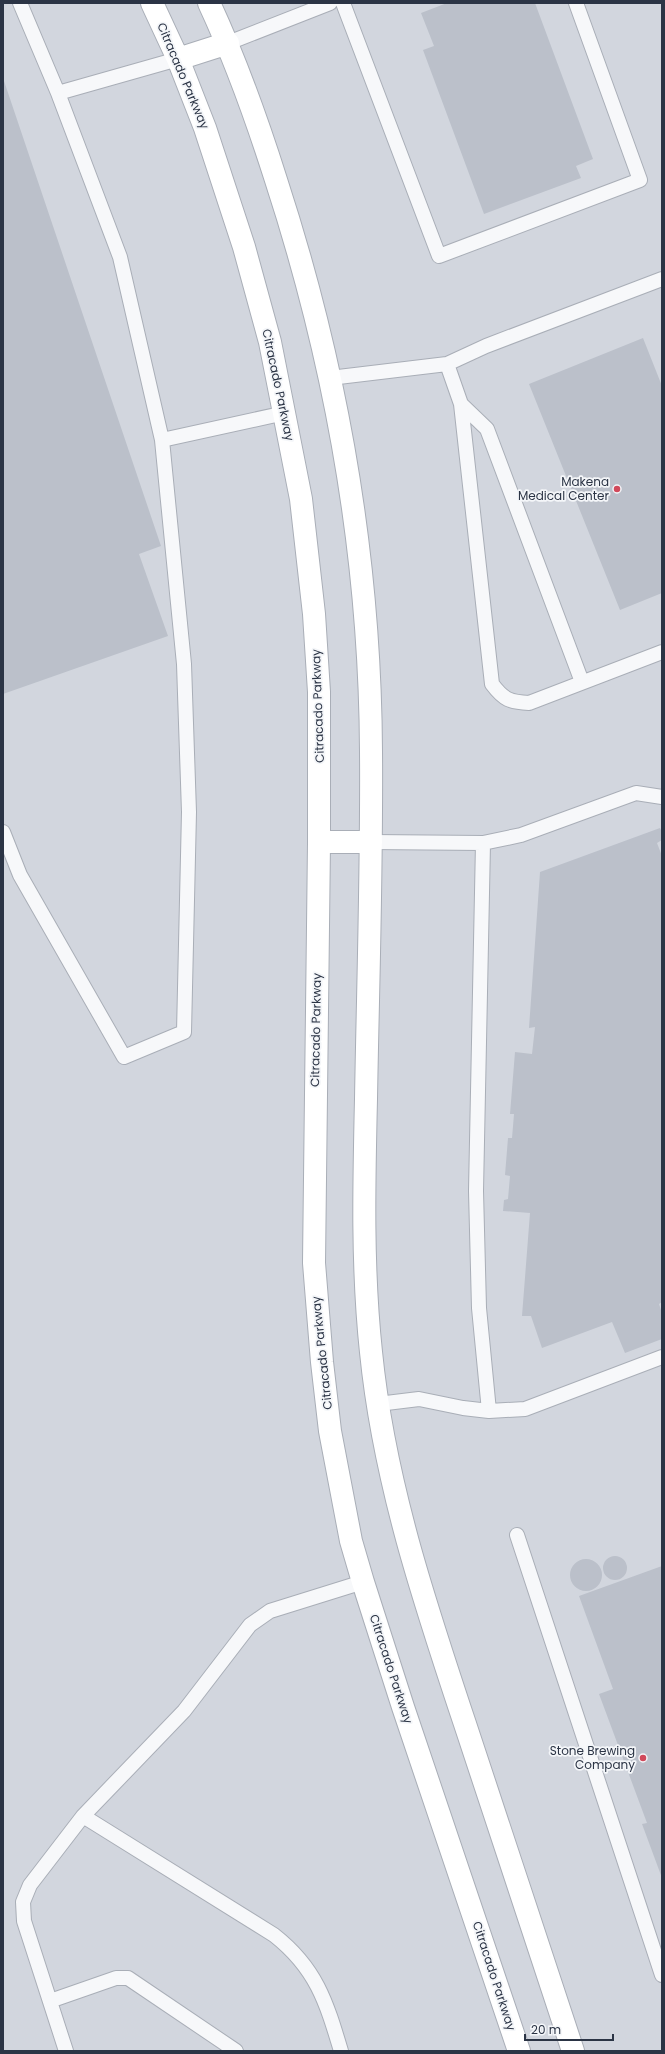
<svg xmlns="http://www.w3.org/2000/svg" width="665" height="2054" font-family="Poppins,sans-serif">
	<rect width="100%" height="100%" fill="#e4e7ec"/>
	<path fill="#d2d6de" d="M3 3H662V2051H3Z"/>
	<path fill="#bbc0ca" d="M447 3H535L593 159 576 166 581 178 484 214 423 50 434 46 421 13Z
		M3 78 161 546 139 554 168 636 3 694Z
		M643 338 662 386V593L620 610 529 384Z
		M660 828 662 832V840L657 843 662 856V1302L659 1304 662 1313V1339L625 1353 612 1322 542 1348 531 1316H522L530 1213 503 1211 504 1200 508 1199 510 1176 505 1175 508 1138H512L514 1114H510L515 1052 532 1054 535 1027 529 1028 540 872Z
		M603 1568a12 12 0 1 1 24 0a12 12 0 1 1-24 0Z
		M570 1575a16 16 0 1 1 32 0a16 16 0 1 1-32 0Z
		M662 1566V1878L642 1824 647 1823 599 1694 613 1689 579 1596Z"/>
	<g fill="none" stroke-linecap="round" stroke-linejoin="round">
		<g stroke="#a9aeb7" stroke-width="16">
			<path id="service" d="M343 3 439 256 640 180 576 3
				M228 43 330 3
				M58 93 178 59
				M447 364 461 404 492 684C504 700 510 702 529 703L662 652
				M330 378 447 364 486 346 662 279
				M461 404 487 429 582 682
				M162 440 285 413
				M3 832 20 875 124 1057 184 1032 189 812 184 664 162 440 120 257 58 93 20 3
				M371 842 483 843 476 1191 479 1308 489 1411
				M483 843 521 835 636 793 662 797
				M378 1404 419 1399 463 1408 489 1411 525 1409 662 1357
				M517 1535 662 1975
				M83 1816 274 1935C316 1968 326 2001 341 2051
				M50 2001 116 1978H128L236 2051
				M66 2051 24 1921 23 1902 30 1885 83 1816 184 1711 250 1625 270 1611 363 1582"/>
		</g>
		<g stroke="#a9aeb7" stroke-width="24">
			<path id="secondary" d="M152 3 178 59 205 128 244 247 270 342 301 499 314 614 319 692V842L314 1263 322 1362 330 1431 351 1541 363 1582 403 1707 519 2051
				M209 3C236 61 257 120 276 180 336 364 370 557 371 751 372 867 368 983 366 1099 364 1184 362 1268 371 1352 384 1483 426 1607 467 1730 503 1837 538 1944 573 2051
				M178 59 228 43
				M319 842H371"/>
		</g>
		<use href="#service" stroke="#f7f8fa" stroke-width="14"/>
		<use href="#secondary" stroke="#fff" stroke-width="22"/>
	</g>
	<g fill="#d1495b" stroke="#f4f6f9" stroke-width="1.5">
		<circle cx="617" cy="489" r="4"/>
		<circle cx="643" cy="1758" r="4"/>
	</g>
	<g text-anchor="middle" stroke-width="3.5" stroke-linejoin="round" paint-order="stroke">
		<g font-size="12" fill="#2b3445" stroke="#f4f6f9">
			<text transform="translate(183 76) rotate(67)" y="4">Citracado Parkway</text>
			<text transform="translate(278 385) rotate(78)" y="4">Citracado Parkway</text>
			<text transform="translate(318 706) rotate(-92)" y="4">Citracado Parkway</text>
			<text transform="translate(316 1030) rotate(-89)" y="4">Citracado Parkway</text>
			<text transform="translate(322 1353) rotate(-96)" y="4">Citracado Parkway</text>
			<text transform="translate(391 1669) rotate(72)" y="4">Citracado Parkway</text>
			<text transform="translate(494 1976) rotate(72)" y="4">Citracado Parkway</text>
		</g>
		<g font-size="12" fill="#2b3445" stroke="#f4f6f9" text-anchor="end">
			<text x="609" y="486">Makena<tspan x="609" dy="14">Medical Center</tspan></text>
			<text x="635" y="1755">Stone Brewing<tspan x="635" dy="14">Company</tspan></text>
		</g>
	</g>
	<rect width="665" height="2054" fill="none" stroke="#2b3445" stroke-width="8"/>
	<path d="M525 2034v6h88v-6" fill="none" stroke="#2b3445" stroke-width="2"/>
	<text x="531" y="2034" font-size="12" fill="#2b3445" stroke="#f4f6f9" stroke-width="3" paint-order="stroke">20 m</text>
</svg>
